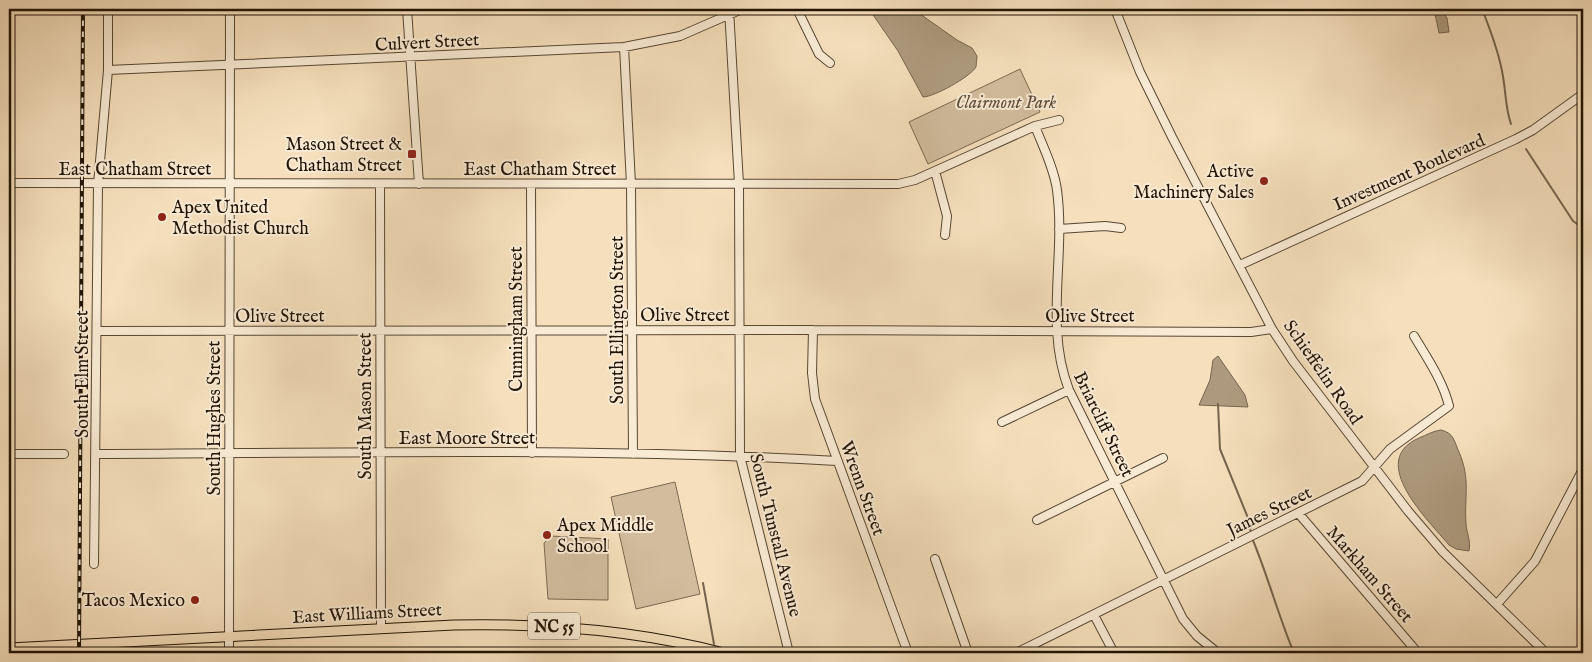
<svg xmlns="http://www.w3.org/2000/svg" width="1592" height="662" font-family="'IM FELL English',serif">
	<rect width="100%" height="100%" fill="#f5dfbc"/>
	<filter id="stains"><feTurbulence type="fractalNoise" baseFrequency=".004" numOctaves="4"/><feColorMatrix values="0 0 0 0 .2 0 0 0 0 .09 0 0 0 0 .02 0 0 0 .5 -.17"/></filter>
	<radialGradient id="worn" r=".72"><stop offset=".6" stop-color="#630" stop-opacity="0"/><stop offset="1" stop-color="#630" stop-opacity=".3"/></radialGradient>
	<path fill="#d1bc9d" stroke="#7a6851" d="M1020 69 1040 112 928 164 909 122Z
		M675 482 700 594 636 609 611 497Z
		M551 536 608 539V600L548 599 544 543Z"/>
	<path fill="#ad9a7e" stroke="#75644e" d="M869 9H913L957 40 972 48 977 56 976 67C970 77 934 97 923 97L898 51Z
		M1434 9H1441L1447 18 1449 32 1439 33Z
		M1218 356 1245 395 1248 407 1199 405 1210 380 1213 360Z
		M1441 430C1454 433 1454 441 1459 452 1471 480 1464 497 1466 524 1467 535 1471 540 1469 551L1456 549 1449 545C1429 521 1366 461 1419 438 1426 435 1433 431 1441 430Z"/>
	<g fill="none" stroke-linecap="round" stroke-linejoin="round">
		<path stroke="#75644e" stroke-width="2" d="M1482 9C1490 29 1498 50 1502 71 1506 90 1505 107 1511 124
			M1526 149 1573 221 1583 228
			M1218 404 1220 449 1248 518 1251 533
			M1252 538C1268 576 1278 615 1294 653
			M703 583 714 644"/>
		<g stroke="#574733" stroke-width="10">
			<path id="minor" d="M407 9 419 184
				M729 9 739 184 740 456 789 653
				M797 9 819 54 830 63
				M1115 9 1140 72 1172 137 1272 329 1293 361 1408 511 1443 552 1546 653
				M624 47 631 184 633 454
				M108 70 624 47 680 36 742 9
				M1035 126C1043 147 1054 168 1057 190 1066 257 1044 326 1069 390L1183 619 1197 636 1218 653
				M935 171 947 216 945 235
				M9 183 898 184 915 180 1035 126 1059 120
				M380 184 381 629
				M531 184 532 453
				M1059 229 1105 226 1121 228
				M1240 265 1516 139 1533 130 1583 94
				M813 330 812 373 815 399 908 653
				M97 331 813 330 1251 332 1272 329
				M1002 422 1069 390
				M9 454H64
				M96 454C343 453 591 447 837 461
				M1299 514 1418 653
				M1037 520 1163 458
				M935 559 968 653
				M94 564 98 184 108 70V9
				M1497 604 1535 561 1583 469
				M1094 615 1114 653
				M229 653 230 9
				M1016 653 1362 481 1390 449 1449 406C1443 381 1427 358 1414 336"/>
		</g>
		<g stroke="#221405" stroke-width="11">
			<path id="major" d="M9 648 454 625C545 623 636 630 724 653"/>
		</g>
		<use href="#minor" stroke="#f8ead3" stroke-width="8"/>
		<use href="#major" stroke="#f5dfbc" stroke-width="9"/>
		<g stroke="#221405" stroke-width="4">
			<path id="rail" d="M79 653 83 9"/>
		</g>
		<use href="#rail" stroke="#f8ead3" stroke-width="2" stroke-dasharray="5.5" stroke-linecap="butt"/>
	</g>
	<g fill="#8f2418" stroke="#f8ead3" stroke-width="2">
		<rect x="407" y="149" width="10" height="10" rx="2.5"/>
		<circle cx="1264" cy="181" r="5"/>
		<circle cx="162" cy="217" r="5"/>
		<circle cx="547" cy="535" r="5"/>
		<circle cx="195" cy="600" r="5"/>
	</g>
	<g text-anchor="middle" stroke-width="4" stroke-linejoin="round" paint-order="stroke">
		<rect fill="#f8ead3" stroke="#625443" stroke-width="1" x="528" y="612.5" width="52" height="27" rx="4"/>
		<g font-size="16" font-weight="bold" fill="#221405">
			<text x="554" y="632">NC 55</text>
		</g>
		<g font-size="18" fill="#221405" stroke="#f8ead3">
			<text transform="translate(427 42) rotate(-3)" y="6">Culvert Street</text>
			<text x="135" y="175">East Chatham Street</text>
			<text x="540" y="175">East Chatham Street</text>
			<text transform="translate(1409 172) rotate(-24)" y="6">Investment Boulevard</text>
			<text x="685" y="321">Olive Street</text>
			<text x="280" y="322">Olive Street</text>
			<text x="1090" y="322">Olive Street</text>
			<text transform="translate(516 319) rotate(-90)" y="6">Cunningham Street</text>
			<text transform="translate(617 320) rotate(-90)" y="6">South Ellington Street</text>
			<text transform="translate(1323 372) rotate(55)" y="6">Schieffelin Road</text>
			<text transform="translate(82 374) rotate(-90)" y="6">South Elm Street</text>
			<text transform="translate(365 406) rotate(-90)" y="6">South Mason Street</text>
			<text transform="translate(214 418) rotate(-90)" y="6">South Hughes Street</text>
			<text transform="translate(1104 424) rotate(64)" y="6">Briarcliff Street</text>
			<text x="467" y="444">East Moore Street</text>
			<text transform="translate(863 488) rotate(70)" y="6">Wrenn Street</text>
			<text transform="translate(1269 511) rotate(-26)" y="6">James Street</text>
			<text transform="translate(776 535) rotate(76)" y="6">South Tunstall Avenue</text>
			<text transform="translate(1370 574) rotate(49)" y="6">Markham Street</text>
			<text transform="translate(367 613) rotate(-3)" y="6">East Williams Street</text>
		</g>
		<g font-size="18" font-style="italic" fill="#5f4f3a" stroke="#f8ead3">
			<text x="1006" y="108">Clairmont Park</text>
		</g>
		<g font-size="18" fill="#221405" stroke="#f8ead3" text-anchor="end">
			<text x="402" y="150">Mason Street &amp;<tspan x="402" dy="21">Chatham Street</tspan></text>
			<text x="1254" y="177">Active<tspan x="1254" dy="21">Machinery Sales</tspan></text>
			<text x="172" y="213" text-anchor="start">Apex United<tspan x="172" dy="21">Methodist Church</tspan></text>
			<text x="557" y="531" text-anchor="start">Apex Middle<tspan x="557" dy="21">School</tspan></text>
			<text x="185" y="606">Tacos Mexico</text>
		</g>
	</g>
	<rect width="1592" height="662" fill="none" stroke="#f5dfbc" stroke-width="30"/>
	<rect x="10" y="10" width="1572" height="642" fill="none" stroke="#221405" stroke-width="2.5"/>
	<rect x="15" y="15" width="1562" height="632" fill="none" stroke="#221405"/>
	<rect width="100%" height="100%" filter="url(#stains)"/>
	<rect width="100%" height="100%" fill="url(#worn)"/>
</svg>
